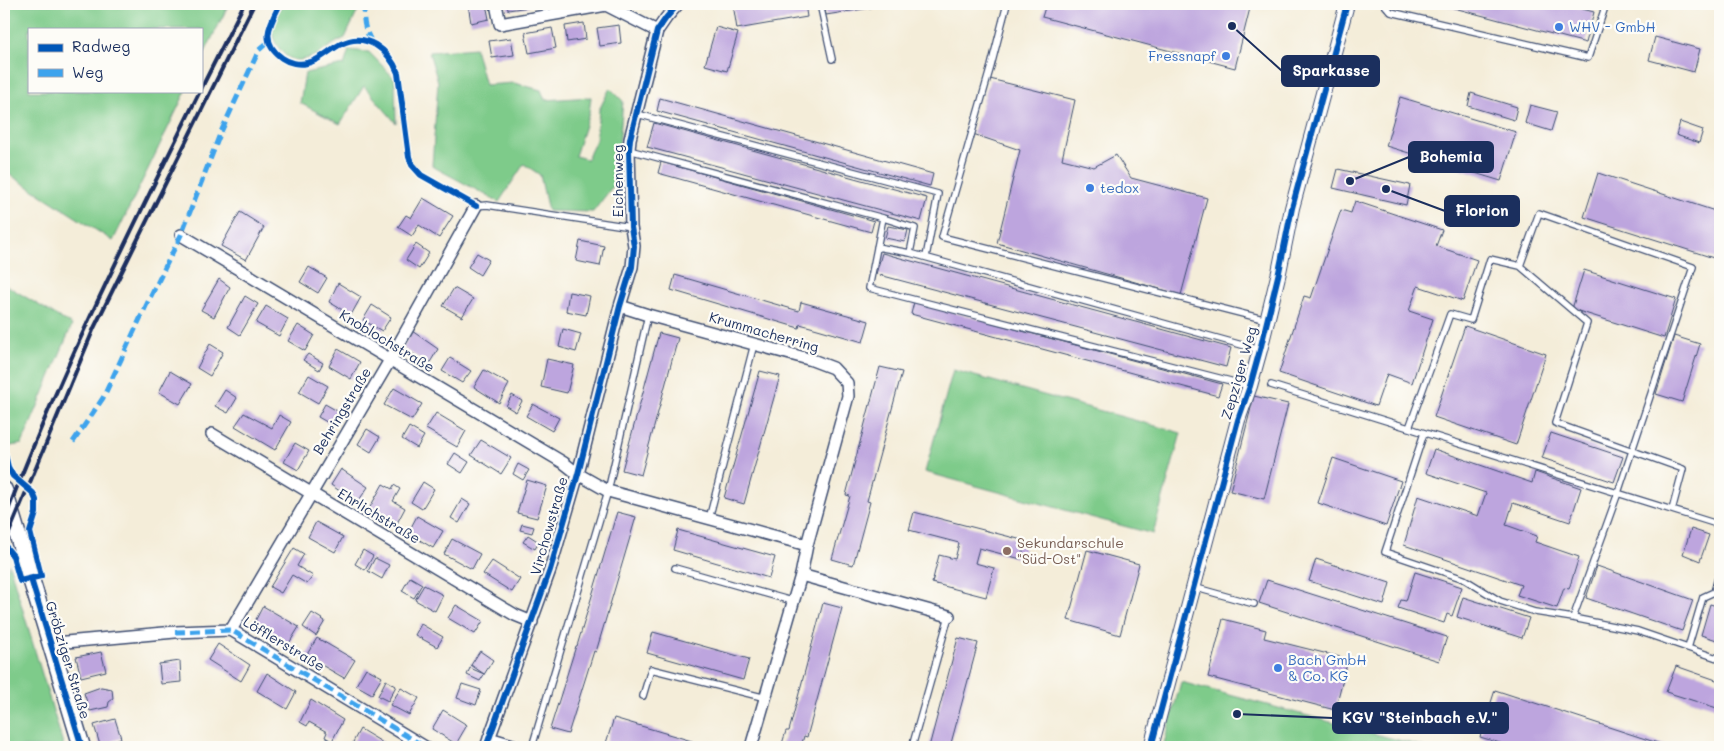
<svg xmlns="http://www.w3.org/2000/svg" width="1724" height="751" font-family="Mali,sans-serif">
	<rect width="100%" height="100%" fill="#fdfcf7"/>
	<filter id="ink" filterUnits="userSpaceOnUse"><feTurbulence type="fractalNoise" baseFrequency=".02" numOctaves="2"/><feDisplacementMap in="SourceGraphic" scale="10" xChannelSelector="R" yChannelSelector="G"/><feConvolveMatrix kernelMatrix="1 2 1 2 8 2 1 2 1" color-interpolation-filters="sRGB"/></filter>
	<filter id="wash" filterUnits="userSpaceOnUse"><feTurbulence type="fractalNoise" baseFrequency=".0096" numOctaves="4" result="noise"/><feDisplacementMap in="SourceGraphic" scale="20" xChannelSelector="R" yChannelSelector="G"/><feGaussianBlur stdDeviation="1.12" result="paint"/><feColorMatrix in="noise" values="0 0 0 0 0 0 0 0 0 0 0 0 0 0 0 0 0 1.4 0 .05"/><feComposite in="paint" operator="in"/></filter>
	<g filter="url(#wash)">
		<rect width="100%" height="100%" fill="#f4edd9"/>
		<path fill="#7ecb8a" stroke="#4c7d74" d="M4 4H229L201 60V29H29V91H186L113 241 4 171Z
			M282 4H361L345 38C330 44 318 58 300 60 294 61 287 57 283 53 266 33 272 26 282 4Z
			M475 48 485 85 514 83 541 90 545 100 591 97 589 113 575 156 587 159 596 140 599 110 610 88 623 101 616 182 593 212 548 211 540 175 524 164 499 202 432 166 438 82 429 52Z
			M349 50 369 52 395 79 396 123 364 86 340 124 300 103 305 73 344 65Z
			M4 284 72 325 22 444 5 447 4 443Z
			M953 370 1181 433 1153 534 925 472Z
			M9 564 64 747H4V579Z
			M1181 682 1424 747H1163Z"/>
		<g id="blocks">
			<path fill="#bda5de" d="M468 4H486L489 19 471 23Z
				M507 4H529V7L508 10Z
				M733 4H805L807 17 737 29Z
				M824 4H888V5L826 15Z
				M1046 4H1251L1235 68 1042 17Z
				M1439 4H1563L1594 12 1586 43Z
				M584 23 586 39 567 42 565 26Z
				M619 25 621 43 600 46 597 28Z
				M716 27 738 33 727 71 705 65Z
				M552 28 556 48 529 53 525 33Z
				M1655 37 1700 49 1694 72 1649 60Z
				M511 38 514 55 492 58 489 41Z
				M990 79 1075 100 1062 159 1094 167 1116 155 1131 178 1207 198 1181 295 997 243 1020 150 973 134Z
				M1471 93 1517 107 1514 120 1468 106Z
				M1400 97 1516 132 1501 181 1386 146Z
				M660 98 933 174 930 186 657 111Z
				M1530 105 1557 112 1551 131 1525 123Z
				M1680 122 1703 130 1699 143 1676 135Z
				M654 123 927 198 921 221 647 147Z
				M661 162 874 221 871 232 658 173Z
				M1338 169 1410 185 1406 205 1333 188Z
				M1598 173 1715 211 1720 197V260L1584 217Z
				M423 198 453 216 439 238 419 225 412 236 398 227 406 215 411 218Z
				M1355 201 1442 230 1436 246 1477 260 1463 301 1418 286 1409 311 1433 319 1412 383 1387 374 1376 406 1279 373 1304 296 1311 298 1341 210 1351 213Z
				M240 212 264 227 246 260 221 246Z
				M888 226 908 230 905 242 885 238Z
				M580 241 604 246 600 266 576 261Z
				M416 244 429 253 419 269 406 260Z
				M477 253 489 260 480 275 468 267Z
				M882 253 1231 348 1226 367 876 274Z
				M309 267 327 278 318 293 300 282Z
				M1584 270 1676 299 1664 338 1572 309Z
				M675 275 799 311 801 302 869 321 863 342 800 324 799 328 671 290Z
				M219 279 230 287 214 317 201 310Z
				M338 283 361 297 351 315 329 302Z
				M454 288 473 299 462 317 443 306Z
				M569 292 590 296 586 315 566 311Z
				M245 296 258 304 240 335 228 327Z
				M914 302 1222 384 1218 396 911 314Z
				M372 305 391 317 382 331 363 320Z
				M266 306 288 319 279 336 256 323Z
				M298 325 314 335 305 351 288 341Z
				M1465 326 1546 354 1516 445 1434 417Z
				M563 329 581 334 576 352 559 347Z
				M412 331 438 349 429 364 403 348Z
				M659 333 678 338 641 475 622 470Z
				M1674 336 1700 344 1682 402 1656 394Z
				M210 344 223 352 210 376 197 368Z
				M338 349 360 362 351 379 329 366Z
				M308 354 323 363 319 370 303 360Z
				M450 358 471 371 462 383 442 371Z
				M547 359 574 365 567 393 541 387Z
				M880 367 902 372 867 501 870 502 853 565 832 559 850 496 846 495Z
				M484 370 509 384 499 403 474 387Z
				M170 371 192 384 180 404 159 392Z
				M760 371 780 376 744 504 724 498Z
				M309 375 328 386 318 403 299 392Z
				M394 388 422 404 412 420 384 405Z
				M225 390 237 398 228 413 215 406Z
				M512 395 522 401 516 412 506 406Z
				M1254 396 1288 404 1264 499 1230 491Z
				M325 404 339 412 332 425 318 417Z
				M533 404 559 418 552 431 526 416Z
				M244 413 272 428 279 415 291 422 275 450 235 426Z
				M436 413 466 431 457 447 426 429Z
				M409 427 424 436 417 448 402 439Z
				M367 429 380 437 371 452 358 444Z
				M1551 433 1623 457 1614 482 1542 458Z
				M481 440 511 458 501 474 471 455Z
				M295 443 309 451 298 470 284 462Z
				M1434 449 1532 483 1535 472 1581 488 1570 522 1513 503 1506 525 1537 536 1535 542 1579 557 1569 589 1564 588 1557 608 1517 595 1521 585 1404 545 1418 496 1478 516 1486 493 1426 473Z
				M455 453 469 462 462 473 448 464Z
				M1333 458 1401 481 1386 526 1318 503Z
				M518 464 529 470 523 480 513 474Z
				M341 469 368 487 357 503 331 485Z
				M527 480 547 486 537 518 517 513Z
				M423 482 434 489 422 509 411 502Z
				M383 484 392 489 394 485 400 489 393 501 405 508 396 525 369 509Z
				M462 499 470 504 459 523 451 518Z
				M617 512 636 517 596 652 594 651 568 734 550 729 576 646H577Z
				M914 512 1026 541 1021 559 979 548 975 563 994 568 986 597 932 583 939 555 955 559 959 543 909 530Z
				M417 516 443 531 433 548 408 533Z
				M316 522 343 537 335 552 308 537Z
				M522 524 534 527 532 533 520 530Z
				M1691 529 1709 535 1700 561 1683 554Z
				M678 530 775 557 769 578 673 550Z
				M528 535 539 542 535 549 523 542Z
				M452 539 480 554 472 569 444 554Z
				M294 548 304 554 297 566 313 576 307 584 292 575 281 593 270 587Z
				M363 550 373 556 365 570 355 564Z
				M1087 550 1139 564 1120 635 1068 620Z
				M375 558 389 565 382 579 368 571Z
				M1316 559 1390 583 1384 605 1309 581Z
				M492 561 520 579 512 592 483 574Z
				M1597 566 1693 600 1682 631 1586 598Z
				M1415 572 1462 587 1452 616 1447 614 1444 623 1398 608 1401 600 1406 601Z
				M410 577 422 584 414 598 402 591Z
				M1267 580 1447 637 1439 661 1259 603Z
				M424 585 443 595 435 611 415 600Z
				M1463 597 1529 618 1522 638 1457 617Z
				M823 603 842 608 807 737 804 736 801 747H781L786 731H789Z
				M1710 604 1720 607V641L1701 635Z
				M456 605 483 621 475 634 448 618Z
				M263 606 299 627 288 645 253 625Z
				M312 613 325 621 316 636 303 627Z
				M1223 619 1266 630 1264 638 1348 659 1335 710 1208 677Z
				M421 624 443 637 437 647 415 635Z
				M653 632 749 659 743 680 647 653Z
				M317 638 355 660 344 678 306 656Z
				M958 638 978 643 950 747H929Z
				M218 644 250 665 241 681 208 660Z
				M480 651 493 660 480 681 467 675 470 668 484 674 471 665Z
				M101 652 106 671 81 677 76 657Z
				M180 661 181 682 161 684 159 664Z
				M1676 666 1719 681 1720 677V709L1666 692Z
				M366 668 382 677 372 694 356 685Z
				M267 673 296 692 287 709 257 691Z
				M386 680 396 686 388 701 378 696Z
				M462 684 481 690 476 705 457 698Z
				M101 687 112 689 113 699 109 702 108 707 90 711 84 693Z
				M401 688 419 698 409 715 390 705Z
				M1495 690 1670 747H1513L1480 737Z
				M311 700 343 720 332 741 325 737 327 732 309 722 307 726 300 722Z
				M443 710 467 725 456 744 432 729Z
				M614 718 712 747H620L606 743Z
				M115 719 121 738 100 745 94 725Z
				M360 729 390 747H359L353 742Z"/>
		</g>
	</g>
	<g filter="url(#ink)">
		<use href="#blocks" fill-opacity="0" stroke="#3c4c70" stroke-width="1"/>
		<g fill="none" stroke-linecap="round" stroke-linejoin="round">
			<g stroke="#3c4c70" stroke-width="8">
				<path id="service" d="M820 4 832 59
					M1007 4 991 66 942 237 1267 320
					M1384 4 1391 12 1588 58 1604 10 1601 4
					M1717 4 1720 5
					M637 114 938 194 926 257
					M629 150 883 218 869 288 1250 386
					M476 206 487 205 631 227
					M883 218 915 228 910 253
					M877 247 910 253 1260 350
					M1520 266 1539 213 1693 267 1618 493 1573 618
					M1271 385 1720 525
					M1409 428 1450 314 1471 320 1490 259 1520 266 1587 323 1555 423 1683 469 1672 510
					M1424 433 1385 552 1464 579 1500 601 1535 612 1573 618 1638 631 1720 659
					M709 519 754 344
					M675 568 792 601
					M1193 587 1254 604
					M1688 648 1703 597 1714 592 1720 570
					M643 696 651 669 766 698
					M532 747 608 491 648 315
					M912 747 949 616"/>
			</g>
			<g stroke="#3c4c70" stroke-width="14">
				<path id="minor" d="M496 4 500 24 606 5 657 31
					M181 235 564 463 578 474 608 491 807 545
					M620 306 648 315 812 360 833 368 847 383 848 396 807 545 801 575 751 747
					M212 434 515 615 532 622
					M801 575 949 616
					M231 630 390 360 476 206
					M51 646 66 642 175 632 231 630 425 747
					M489 738 519 747
					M486 747 550 570 578 474 620 306 632 267 634 246 631 227 629 150 630 139 657 31 666 18 678 4"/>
			</g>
			<g stroke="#3c4c70" stroke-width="16">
				<path id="tertiary" d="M1151 747 1238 420 1250 386 1260 350 1279 272 1292 208 1347 4"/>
			</g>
			<g stroke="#3c4c70" stroke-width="19">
				<path id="secondary" d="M4 490 82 747"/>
			</g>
			<use href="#service" stroke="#fff" stroke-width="5.5"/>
			<use href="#minor" stroke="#fff" stroke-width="11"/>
			<use href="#tertiary" stroke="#fff" stroke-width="14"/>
			<use href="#secondary" stroke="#fff" stroke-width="16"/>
			<path stroke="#1b2f5e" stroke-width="4" d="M201 89 244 4
				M4 521C59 373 130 233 200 91
				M4 545 94 328 254 4"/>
			<path stroke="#3da3ed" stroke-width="5" stroke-dasharray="10 5" stroke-linecap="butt" d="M366 4C361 19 365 31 373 44
				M73 442 103 398 146 306 181 235 220 134 259 50 268 42
				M175 632 231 630 425 747"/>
			<g stroke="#fdfcf7" stroke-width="9">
				<path id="cycleway" d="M280 4C270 24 259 42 282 58 289 63 299 65 307 63 320 61 329 50 341 44 366 31 389 50 398 73L409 157 412 165 421 175 476 206
					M4 450 8 467 13 476 33 493 36 500V513L30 532 41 576 20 581 13 556 4 545
					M31 579 82 747
					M486 747 550 570 578 474 620 306 632 267 634 246 631 227 629 150 630 139 657 31 666 18 678 4
					M1151 747 1238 420 1250 386 1260 350 1279 272 1292 208 1347 4"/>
			</g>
			<use href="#cycleway" stroke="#0057b8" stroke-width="6"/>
		</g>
	</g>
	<g fill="#3f7fe0" stroke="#fdfcf7" stroke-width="2">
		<circle cx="1559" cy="27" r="5"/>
		<circle cx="1226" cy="56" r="5"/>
		<circle cx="1090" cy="188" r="5"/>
		<circle cx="1278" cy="668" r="5"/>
	</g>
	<circle fill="#8d6e63" stroke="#fdfcf7" stroke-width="2" cx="1007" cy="551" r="5"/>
	<g text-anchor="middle" stroke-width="4.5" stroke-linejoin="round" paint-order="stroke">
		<g font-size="14" fill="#366cbe" stroke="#fdfcf7" text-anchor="start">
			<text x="1569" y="32">WHV - GmbH</text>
			<text x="1216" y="61" text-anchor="end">Fressnapf</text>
			<text x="1100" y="193">tedox</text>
			<text x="1288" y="665">Bach GmbH<tspan x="1288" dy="16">&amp; Co. KG</tspan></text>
		</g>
		<g font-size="14" fill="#1b2f5e" stroke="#fdfcf7">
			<text transform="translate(618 181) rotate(-90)" y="5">Eichenweg</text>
			<text transform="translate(764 332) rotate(16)" y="5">Krummacherring</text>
			<text transform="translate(387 341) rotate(31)" y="5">Knoblochstraße</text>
			<text transform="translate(1239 373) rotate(-74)" y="5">Zepziger Weg</text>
			<text transform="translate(342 411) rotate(-59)" y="5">Behringstraße</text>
			<text transform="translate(379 516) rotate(31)" y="5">Ehrlichstraße</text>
			<text transform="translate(549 526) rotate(-74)" y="5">Virchowstraße</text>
			<text transform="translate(284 644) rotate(31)" y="5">Löfflerstraße</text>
			<text transform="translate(68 660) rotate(73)" y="5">Gröbziger Straße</text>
		</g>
		<g font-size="14" fill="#785e54" stroke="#fdfcf7" text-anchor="start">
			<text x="1017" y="548">Sekundarschule<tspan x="1017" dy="16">"Süd-Ost"</tspan></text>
		</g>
	</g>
	<path fill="none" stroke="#1b2f5e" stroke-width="2" d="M1232 26L1282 71M1350 181L1409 157M1386 189L1445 211M1237 714L1333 718"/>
	<g fill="#1b2f5e" stroke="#fdfcf7" stroke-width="2">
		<circle cx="1232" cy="26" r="5"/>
		<circle cx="1350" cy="181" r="5"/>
		<circle cx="1386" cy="189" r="5"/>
		<circle cx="1237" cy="714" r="5"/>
	</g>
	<g fill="#1b2f5e" stroke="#1b2f5e" stroke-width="2">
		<rect x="1282" y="56" width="97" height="30" rx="5"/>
		<rect x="1409" y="142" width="84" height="30" rx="5"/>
		<rect x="1445" y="196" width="74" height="30" rx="5"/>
		<rect x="1333" y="703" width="175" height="30" rx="5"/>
	</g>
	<g font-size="15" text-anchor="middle" font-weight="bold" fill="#fff">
		<text x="1331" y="76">Sparkasse</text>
		<text x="1451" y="162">Bohemia</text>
		<text x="1482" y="216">Florion</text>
		<text x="1420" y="723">KGV "Steinbach e.V."</text>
	</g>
	<rect width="1724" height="751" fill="none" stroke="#fdfcf7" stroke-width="20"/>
	<rect x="28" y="28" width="175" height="65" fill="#fdfcf7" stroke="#a3aaba"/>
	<rect x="38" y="44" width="25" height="8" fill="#0057b8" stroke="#a3aaba"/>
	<text x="72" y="52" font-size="15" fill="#1b2f5e">Radweg</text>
	<rect x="38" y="69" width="25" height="8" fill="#3da3ed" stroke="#a3aaba"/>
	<text x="72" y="78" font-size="15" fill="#1b2f5e">Weg</text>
</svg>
